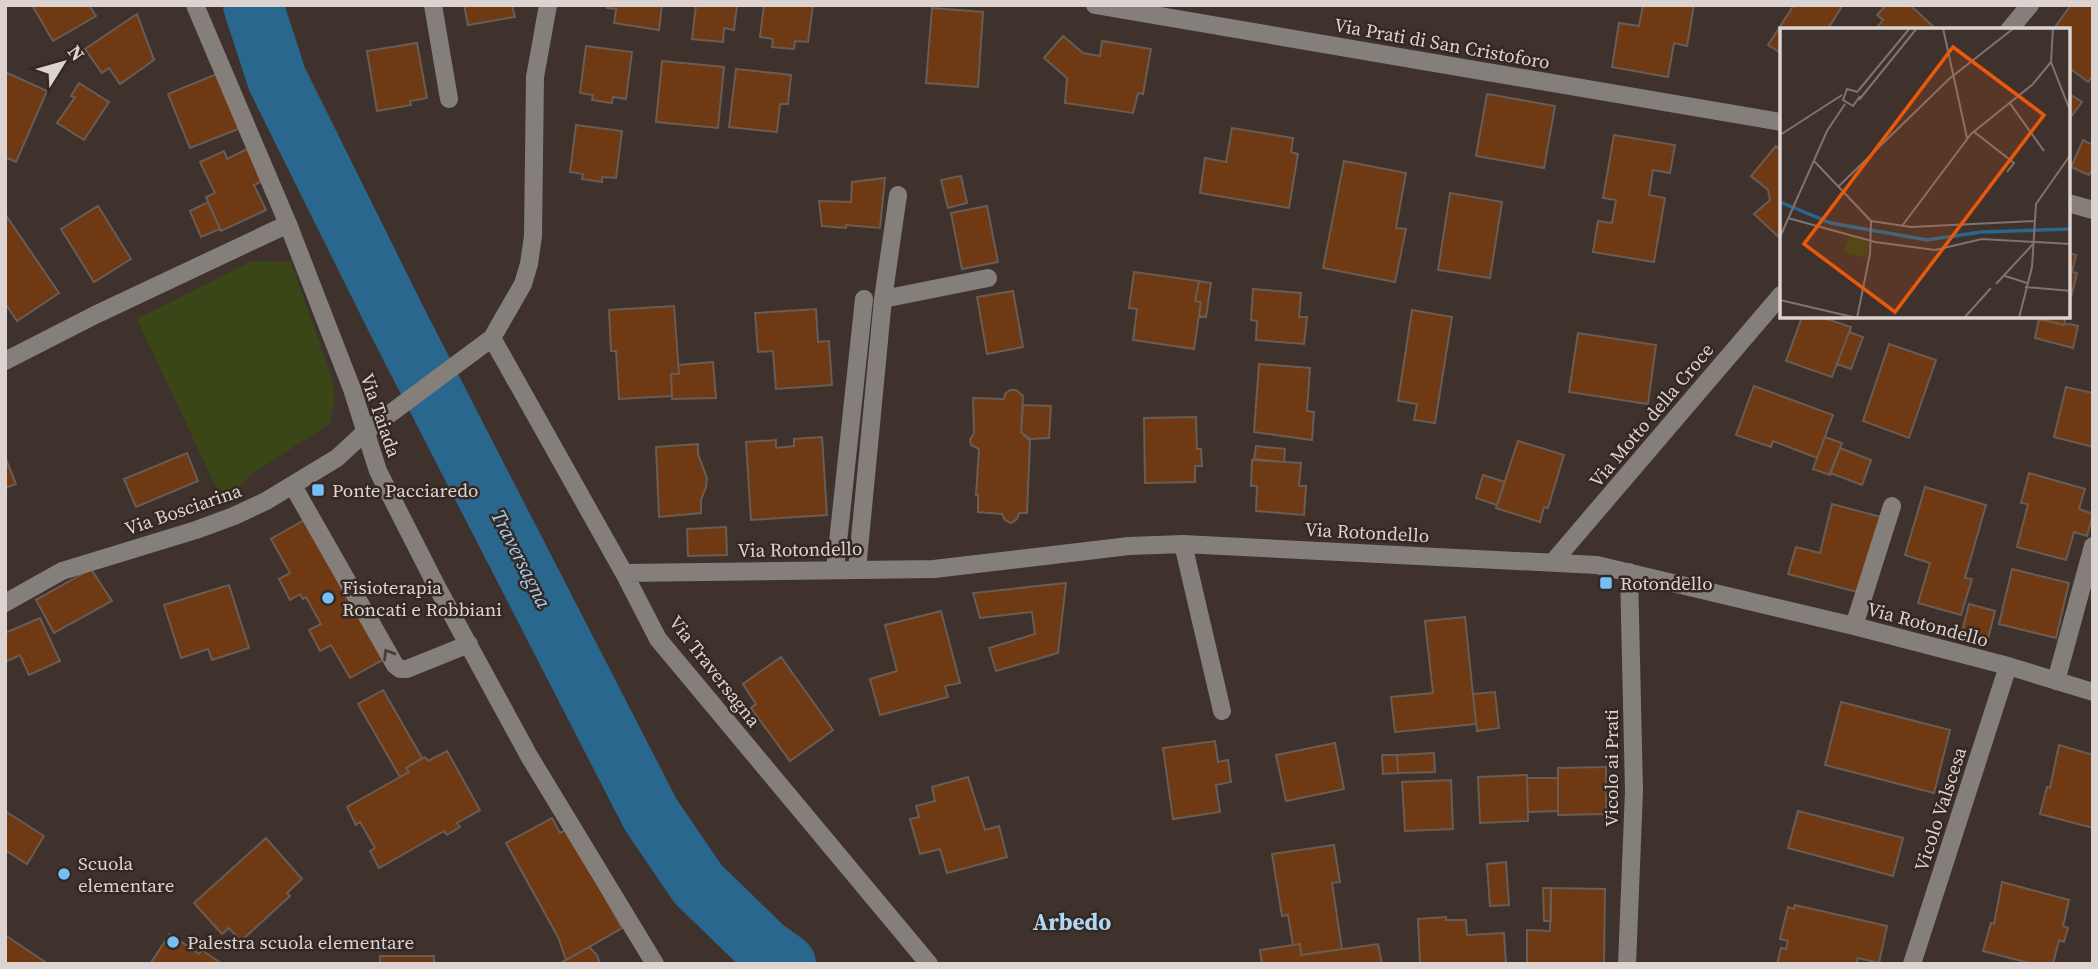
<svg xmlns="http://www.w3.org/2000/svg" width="2098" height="969" font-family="'Source Serif 4',serif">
	<rect width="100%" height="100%" fill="#3f322d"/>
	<path fill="#3b4616" d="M252 261 291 262 332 379 335 401 329 424 249 476 224 504 137 319Z"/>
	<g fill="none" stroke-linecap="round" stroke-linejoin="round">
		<path stroke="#29678f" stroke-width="60" d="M253 5 277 79 396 319 651 815 698 884 765 949 786 964"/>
	</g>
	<path fill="#6e3913" stroke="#695c54" stroke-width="2" d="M32 5H89L96 16 53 41Z
		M464 5H512L515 17 468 25Z
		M608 5H662L659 30 614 23 616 9 607 8Z
		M696 5H737L734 30 724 28 723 42 692 39Z
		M764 5H813L808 42 795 41 794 49 772 47 773 39 760 37Z
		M1643 5H1694L1687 46 1674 43 1668 77 1612 67 1619 23 1639 26Z
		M1794 5H1843L1827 30H1781V53L1768 45Z
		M1886 5H1910L1937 30H1875L1883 20 1877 15Z
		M2071 5H2093V76L2088 82 2068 67V30H2053Z
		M932 8 983 12 978 87 926 83Z
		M137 14 154 60 120 84 109 68 102 73 85 49Z
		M1063 36 1083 53 1100 56 1102 41 1151 49 1143 94 1138 93 1133 113 1065 103 1067 78 1044 58Z
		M417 43 427 98 410 101 411 105 377 111 367 51Z
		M586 46 632 52 626 99 613 97 612 103 592 100 593 95 580 93Z
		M662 61 724 67 718 128 656 122Z
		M736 69 791 75 788 104H780L777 132 729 127Z
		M224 71 246 126 190 148 168 94Z
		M5 72 47 91 16 162 5 157Z
		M79 83 109 102 84 140 57 123 75 97 71 96Z
		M2068 93 2082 102 2068 121Z
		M1487 94 1555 106 1544 168 1476 156Z
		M576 125 622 131 616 178 602 177V182L582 179 583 174 570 172Z
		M1232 128 1293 138 1291 152 1298 154 1289 208 1200 193 1205 158 1226 162Z
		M1614 135 1675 145 1670 173 1653 170 1649 195 1665 198 1654 262 1593 252 1598 221 1612 223 1616 200 1603 198Z
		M2083 140 2091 144 2093 141V168L2089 175 2071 167Z
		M1776 146 1781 151V239L1754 214 1770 200 1768 190 1751 176Z
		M251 147 266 179 254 185 266 210 221 231 206 197 215 193 200 162 224 151 227 159Z
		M1344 161 1406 173 1396 228 1406 229 1395 282 1323 268Z
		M961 176 967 203 948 208 941 180Z
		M885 178 880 228 846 225V228L822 226 819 201 851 202 852 182Z
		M1450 193 1502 202 1490 278 1438 270Z
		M208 202 220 229 201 237 190 211Z
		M98 206 131 259 94 282 61 229Z
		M987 206 998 262 962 269 951 213Z
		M5 214 59 293 17 321 5 303Z
		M2068 253 2076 255 2072 272 2077 273 2068 309Z
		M1134 272 1199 281 1195 301 1201 302 1194 349 1133 340 1137 309 1129 308Z
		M1199 281 1211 283 1206 317 1199 316 1201 302 1195 301Z
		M1253 289 1301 293 1299 317H1307L1304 344 1256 340 1257 321 1251 320Z
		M1013 291 1023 347 987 354 977 297Z
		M674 306 679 374H671L672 396 619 399 616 351H611L609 310Z
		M816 309 818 342 829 341 832 385 776 389 773 351 758 352 755 313Z
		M1412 310 1452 317 1435 423 1414 420 1417 404 1398 401Z
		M1802 317H1821L1851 327 1832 377 1786 361Z
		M2031 317H2066L2064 325Z
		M2039 319 2064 325 2065 323 2078 326 2073 348 2035 338Z
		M1849 332 1863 337 1851 369 1837 364Z
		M1578 333 1656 345 1648 404 1569 392Z
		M1889 344 1936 360 1909 438 1863 421Z
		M713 362 716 398 672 399 671 374H679L678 365Z
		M1259 364 1310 368 1307 411 1314 412 1312 440 1254 432Z
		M1754 386 1833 415 1817 458 1773 441 1771 447 1736 435Z
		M2066 387 2093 393V447L2054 437Z
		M1010 390H1016L1023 396 1021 432 1030 441 1027 513H1019L1017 519 1011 523 1005 520 1002 514 978 512V495H976L979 449 971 445 970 440 974 433 973 398 1004 399 1005 394Z
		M1023 405 1051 406 1049 438 1030 439 1021 432Z
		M1196 417 1197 449H1201L1202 466H1195V482L1145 483 1144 418Z
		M822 437 827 515 751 520 746 442 776 440V448L794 446V439Z
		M1825 437 1842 443 1830 475 1813 469Z
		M1518 441 1564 455 1548 508 1544 507 1540 522 1496 508Z
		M698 444V454L707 478 706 487 701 500V513L659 517 656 447Z
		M1256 446 1285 449 1284 462 1254 459Z
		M1840 448 1871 460 1862 485 1830 473Z
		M187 453 198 481 136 507 124 479Z
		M5 457 16 484 5 488Z
		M1252 460 1301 463 1299 486H1306L1304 515 1256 511 1257 486H1251Z
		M2029 473 2085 489 2079 509 2093 514 2087 536 2074 532 2066 560 2017 547 2028 504 2021 503Z
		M1483 475 1505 482 1497 505 1476 498Z
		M1925 487 1986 505 1965 578 1972 579 1961 615 1918 603 1930 563 1905 555Z
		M1832 504 1881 517 1861 593 1788 574 1796 547 1820 553Z
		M306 519 386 658 350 678 331 645 320 651 309 630 321 624 306 597 303 599 300 594 290 600 279 579 290 573 271 539Z
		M726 527 727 555 688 556 687 529Z
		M91 569 112 601 54 633 36 600Z
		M2012 569 2069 583 2056 638 1999 624Z
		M1066 583 1058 653 996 671 989 648 1035 634 1032 612 980 618 973 593Z
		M229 585 249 648 212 660 208 649 181 658 164 605Z
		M1969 604 1995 611 1988 639 1962 632Z
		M941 611 960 683 945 686 948 697 880 715 870 679 897 671 885 625Z
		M1465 617 1476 724 1395 732 1391 697 1433 693 1425 621Z
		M40 618 60 661 29 675 20 655 5 662V633Z
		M781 657 833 730 790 761 751 708 756 704 743 684Z
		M383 690 422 758 406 768 409 772 400 777 358 704Z
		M1495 692 1499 728 1477 731 1473 694Z
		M1841 702 1950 730 1934 793 1825 765Z
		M1215 741 1218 762 1228 760 1231 782 1216 785 1220 812 1173 819 1163 748Z
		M1335 743 1344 789 1286 801 1276 755Z
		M2059 745 2093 755V828L2040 814 2047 787 2050 788Z
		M447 751 480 810 457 823 460 827 447 835 444 831 379 868 370 851 375 848 360 822 356 825 347 807 409 772 406 768 425 757 428 761Z
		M1434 753 1435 772 1398 773 1397 755Z
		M1382 755H1397L1398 773 1383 774Z
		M1606 767V814L1558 815V768Z
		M1527 775 1528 821 1480 823 1478 777Z
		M968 777 985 830 999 826 1007 857 947 873 940 849 920 854 910 819 919 817 916 806 935 801 932 787Z
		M1527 778H1558V811L1528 812Z
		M1451 780 1453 829 1405 831 1402 782Z
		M5 811 44 836 27 864 5 850Z
		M1798 811 1903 838 1893 876 1788 848Z
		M552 818 560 833 567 829 622 928 566 960 558 937 506 843Z
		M266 838 302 879 287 893 290 896 241 941 229 928 222 934 194 903Z
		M1334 845 1340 882 1332 883 1342 949 1301 955 1300 944 1293 945 1288 915 1282 916 1272 854Z
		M1506 862 1509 905 1490 906 1487 864Z
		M2002 882 2069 900 2063 926 2068 928 2064 942 2059 940 2053 964H2033L1983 951 1991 923 1994 924Z
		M1543 888H1551V921H1544Z
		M1551 888 1605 889 1604 964H1527V930L1550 931Z
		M1795 905 1887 926 1879 963 1858 958 1856 964H1777L1781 948 1786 949 1788 941 1780 939 1788 907 1794 909Z
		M1446 917V920H1466L1467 935 1504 933 1506 964H1420L1418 919Z
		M170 934 199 954 202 950 222 964H150Z
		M5 935 48 964H5Z
		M1300 944 1301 955 1378 944 1382 964H1262L1260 950Z
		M589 947 597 955 600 964H559Z
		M380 956H434V964H380Z"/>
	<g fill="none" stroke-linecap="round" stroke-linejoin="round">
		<path stroke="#857f7b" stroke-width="18" d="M195 5 288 224 352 389 378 471 437 587 529 756 655 964
			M433 5 449 99
			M1095 5 1781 122
			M2009 30 2030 5
			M2068 203 2093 210
			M883 299 988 278
			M492 338 624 573 658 639 929 964
			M5 361 95 315 288 224
			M293 486 395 665 400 669H407L469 644
			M1183 544 1222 711
			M1553 562 1781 295
			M835 570 864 299
			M857 570 883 299 898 195
			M624 573 934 569 1129 546 1183 544 1597 565 1854 626 2008 666 2093 692
			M5 603 62 571 196 530 234 516 266 501 337 458 364 433 492 338 523 284 529 264 533 236 535 77 548 5
			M1854 626 1892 506
			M2056 681 2093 546
			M1627 964 1634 791 1629 572
			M1912 964 2008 666"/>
	</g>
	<defs><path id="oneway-chevron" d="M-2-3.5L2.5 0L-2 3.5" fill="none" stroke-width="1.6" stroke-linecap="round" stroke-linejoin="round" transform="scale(1.75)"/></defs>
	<use stroke="#493e39" href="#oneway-chevron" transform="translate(388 654) rotate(-121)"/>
	<g fill="#74c0f6" stroke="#352823" stroke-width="2.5">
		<rect x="311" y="483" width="14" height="14" rx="3.5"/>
		<rect x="1599" y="576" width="14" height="14" rx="3.5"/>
		<circle cx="328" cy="598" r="7"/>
		<circle cx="64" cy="874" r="7"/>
		<circle cx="173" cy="942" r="7"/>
	</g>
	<g text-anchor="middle" stroke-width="5" stroke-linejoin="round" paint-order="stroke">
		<g font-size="19" fill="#ddd4d1" stroke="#352823">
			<text transform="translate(1442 43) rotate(10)" y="7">Via Prati di San Cristoforo</text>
			<text transform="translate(381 415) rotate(71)" y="7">Via Taiada</text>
			<text transform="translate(1651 415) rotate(-50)" y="7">Via Motto della Croce</text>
			<text transform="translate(183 509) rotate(-19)" y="7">Via Bosciarina</text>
			<text transform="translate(1367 532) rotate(3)" y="7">Via Rotondello</text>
			<text transform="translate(800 549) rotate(-1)" y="7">Via Rotondello</text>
			<text transform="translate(1928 624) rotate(15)" y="7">Via Rotondello</text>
			<text transform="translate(715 671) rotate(52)" y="7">Via Traversagna</text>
			<text transform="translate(1611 768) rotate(-90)" y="7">Vicolo ai Prati</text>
			<text transform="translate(1940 809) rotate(-72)" y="7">Vicolo Valscesa</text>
		</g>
		<g font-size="19" fill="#ddd4d1" stroke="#352823" text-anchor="start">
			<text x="332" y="497">Ponte Pacciaredo</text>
			<text x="1620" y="590">Rotondello</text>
			<text x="342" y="594">Fisioterapia<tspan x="342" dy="22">Roncati e Robbiani</tspan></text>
			<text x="78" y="870">Scuola<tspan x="78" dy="22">elementare</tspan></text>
			<text x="187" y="949">Palestra scuola elementare</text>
		</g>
		<g font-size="21" font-style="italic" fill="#9ecef2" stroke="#352823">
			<text transform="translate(521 559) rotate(63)" y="7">Traversagna</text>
		</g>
		<g font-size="23" font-weight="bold" fill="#afd8f6" stroke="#352823">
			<text x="1072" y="930">Arbedo</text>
		</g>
	</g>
	<g transform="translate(1780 28)">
		<rect width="290" height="290" fill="#3f322d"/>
		<path d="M70 207 88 215V230L64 225Z" fill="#3b4616"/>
		<path fill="none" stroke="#29678f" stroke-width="3.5" d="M0 174 51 195 147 212 201 204 291 201"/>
		<path fill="none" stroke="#7e736f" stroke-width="2" d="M163 0 187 110M273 0 271 34 291 85M78 63 130 0M78 64 67 61 63 72 73 78 80 68M79 72 137 0M229 74 264 123M193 103 234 135 227 144M0 107 62 67M34 133 91 193 90 226 77 290M59 158 169 51 234 0M8 190 95 214 155 222 202 211 291 216M91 193 131 199 255 193M122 198 191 106 253 56 271 34M0 209 47 103 65 76M225 248 247 255M216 256 254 215M245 259 291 263M0 272 77 290M184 290 211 260M239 290 252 239 256 176 291 126"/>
		<path fill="#e8590c" fill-opacity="0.15" stroke="#e8590c" stroke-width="3.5" d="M173 19 264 87 115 284 24 216Z"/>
		<rect width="290" height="290" fill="none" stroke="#ddd4d1" stroke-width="3.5"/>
	</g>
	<rect width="2098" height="969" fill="none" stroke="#ddd4d1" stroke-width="14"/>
	<g transform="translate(63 63) rotate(53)" stroke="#352823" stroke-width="5" paint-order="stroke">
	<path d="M0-5L12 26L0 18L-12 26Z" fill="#ddd4d1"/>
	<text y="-10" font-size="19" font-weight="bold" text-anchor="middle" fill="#ddd4d1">N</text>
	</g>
</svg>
